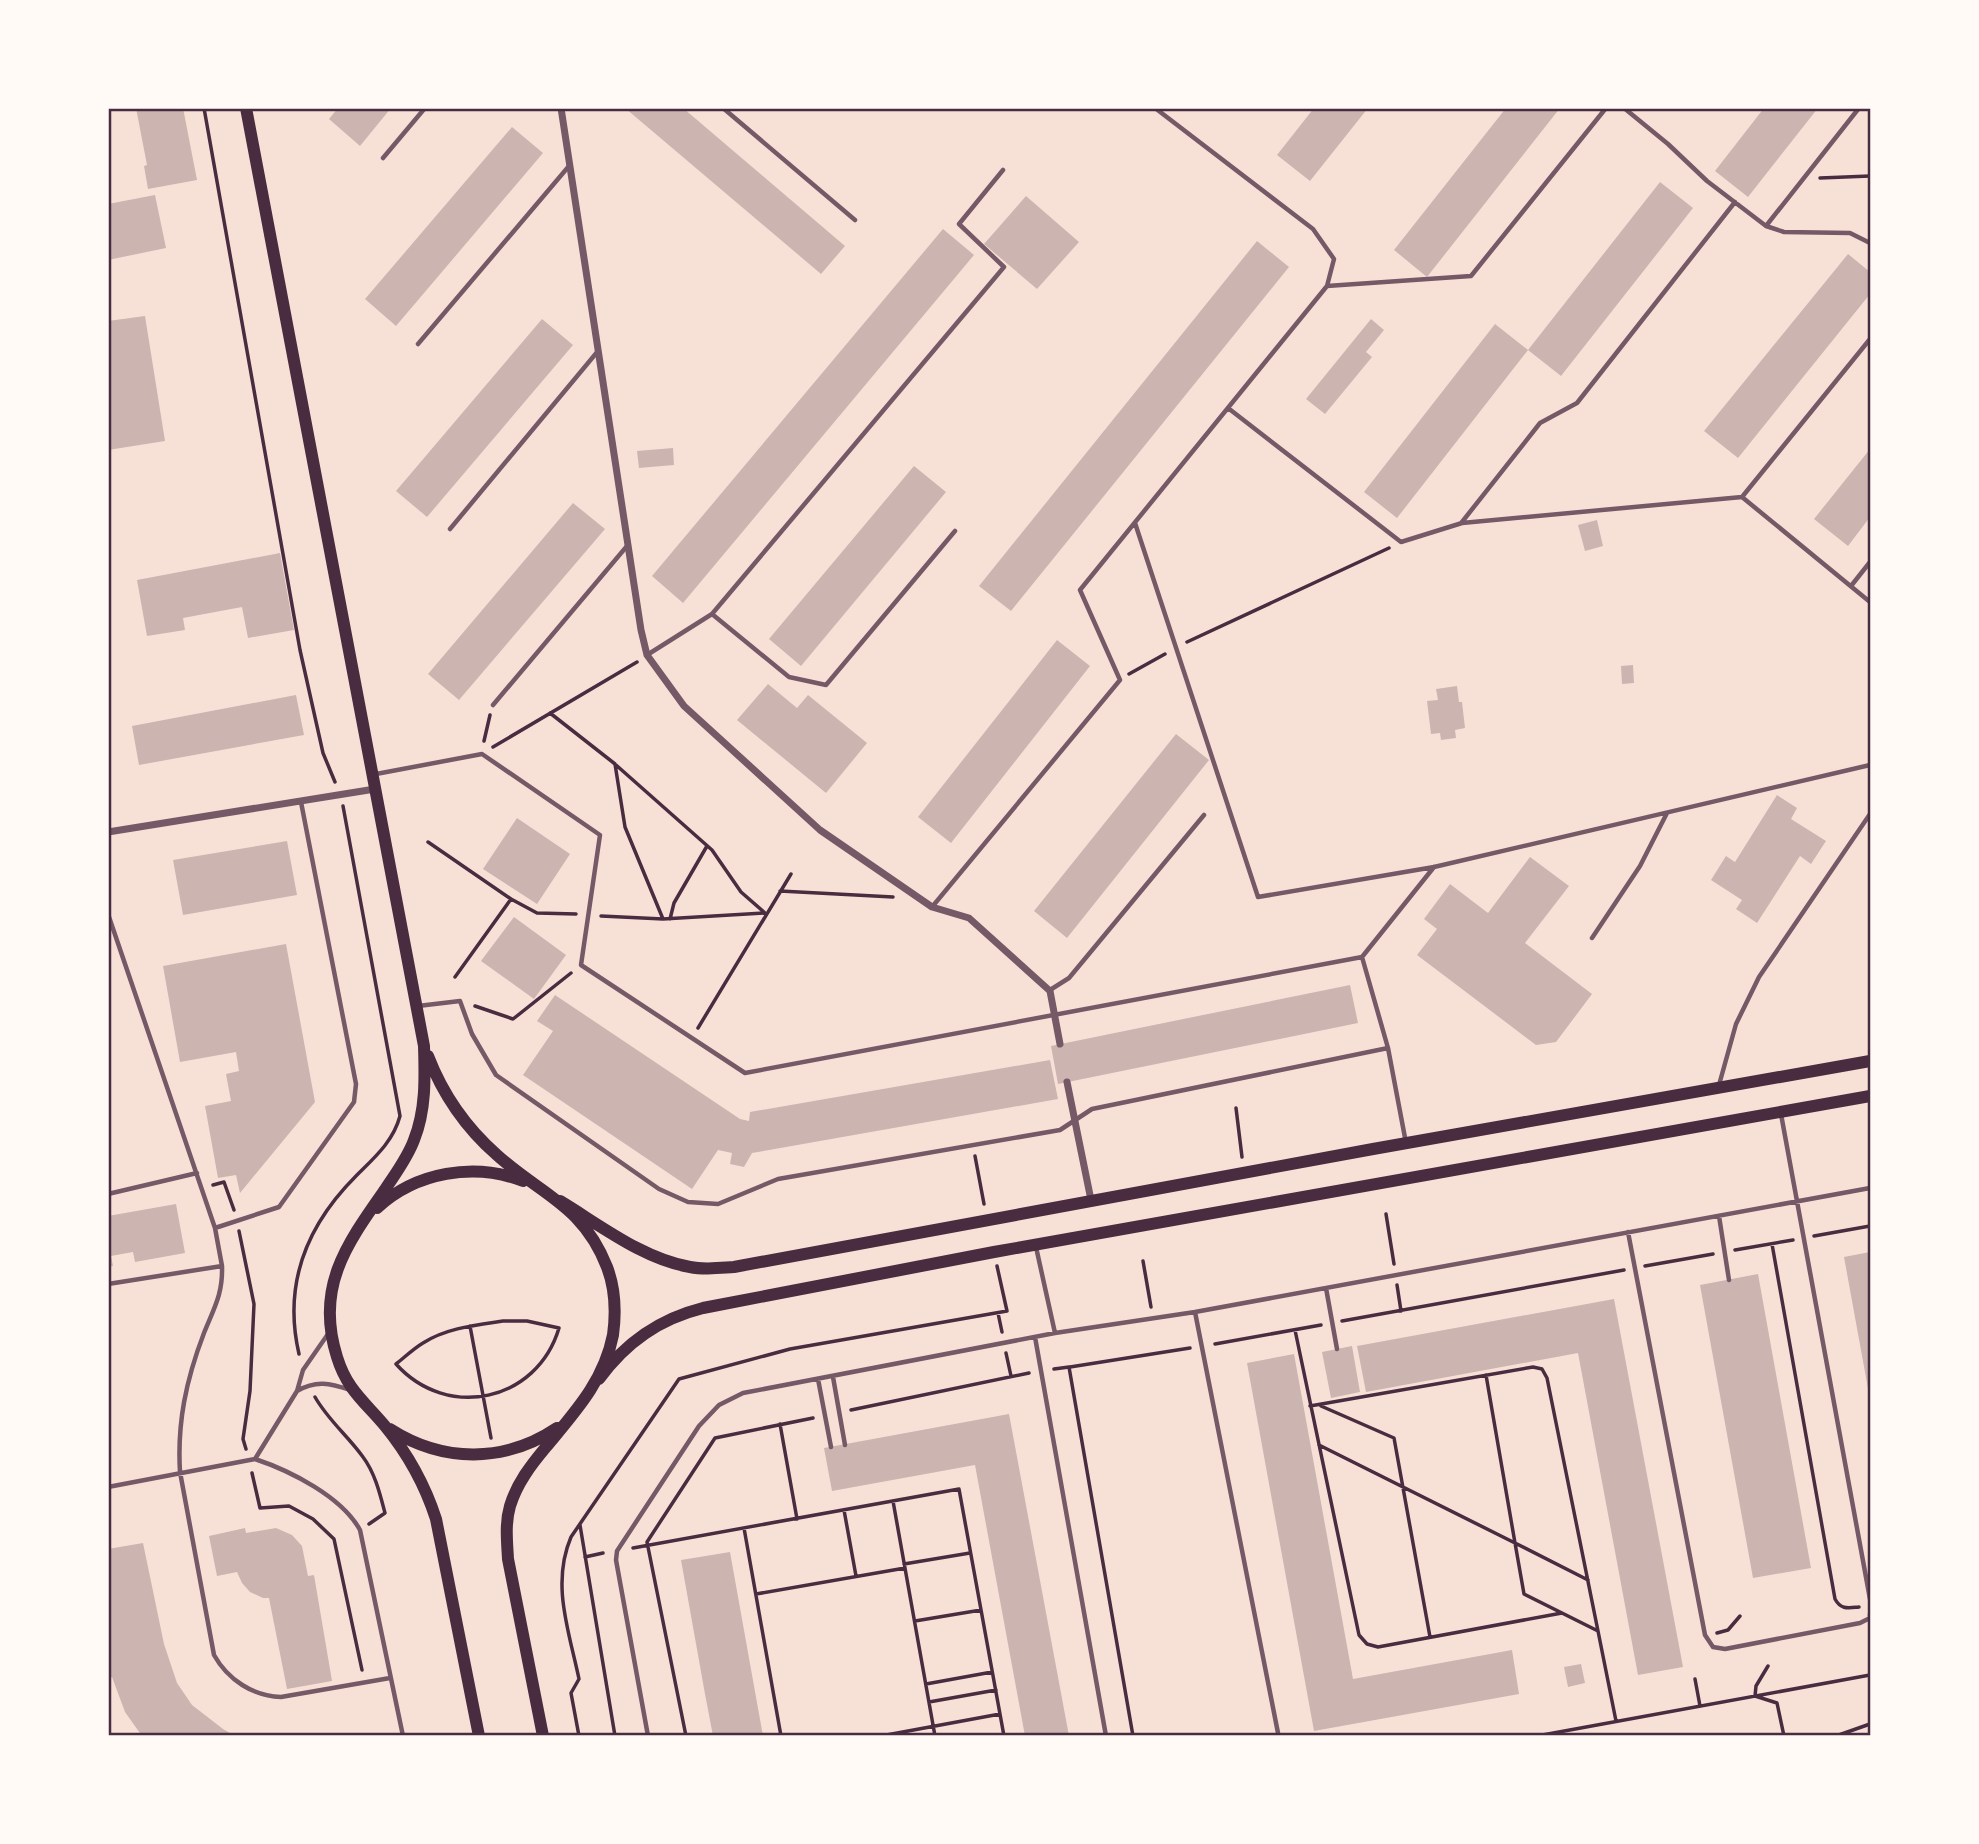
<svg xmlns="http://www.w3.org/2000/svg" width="1979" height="1844" font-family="'Work Sans',sans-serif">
	<rect width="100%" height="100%" fill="#f7e1d7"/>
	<path fill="#ccb4b1" d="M136 108H183L197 180 148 189 144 166 147 165Z
		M338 108H391L360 146 329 119Z
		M625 108H683L845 246 821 274Z
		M1314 108H1368L1310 181 1277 155Z
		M1506 108H1560L1427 277 1394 250Z
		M1764 108H1818L1748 197 1715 171Z
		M512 127 543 153 396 326 365 299Z
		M1660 182 1693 208 1561 376 1528 350Z
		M155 195 166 248 108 260V204Z
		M1026 196 1079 242 1037 289 984 244Z
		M943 229 974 255 683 603 652 576Z
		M1257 241 1289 267 1011 611 979 586Z
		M1848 254 1870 272V294L1738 458 1704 431Z
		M145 316 165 441 108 450V321Z
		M542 319 573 345 427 517 396 491Z
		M1371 319 1384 330 1366 352 1372 357 1325 414 1306 399Z
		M1495 324 1528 350 1397 518 1364 492Z
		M673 448 674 465 639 468 637 451Z
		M1870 449V517L1848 546 1814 519Z
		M914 466 946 492 801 666 769 639Z
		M573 503 605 529 459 700 428 674Z
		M1597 520 1603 546 1585 551 1578 525Z
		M280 553 294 630 248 638 242 607 183 618 185 630 147 636 137 580Z
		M1057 640 1090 666 951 843 918 817Z
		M1633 665 1634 683 1622 684 1621 666Z
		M768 684 797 708 808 695 867 743 826 793 737 720Z
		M1457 686 1459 702H1462L1465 728 1455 730 1456 738 1441 740 1440 733 1431 734 1427 701 1438 700 1436 689Z
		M296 695 304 735 139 765 132 726Z
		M1176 734 1209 760 1067 938 1034 911Z
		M1777 795 1797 808 1791 819 1826 841 1811 864 1800 856 1757 923 1736 909 1742 900 1711 880 1726 856 1735 862Z
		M517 818 570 854 537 904 483 869Z
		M287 841 297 895 183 915 173 860Z
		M1530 857 1569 886 1525 943 1592 994 1556 1042 1536 1045 1417 955 1437 929 1424 919 1450 884 1488 913Z
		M514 917 566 955 534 999 481 961Z
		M286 944 315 1102 240 1193 236 1175 218 1178 205 1106 231 1101 226 1074 239 1071 236 1052 180 1062 163 966Z
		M1350 985 1358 1023 1058 1084 1051 1046Z
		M555 995 740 1119 749 1121 750 1112 1050 1060 1058 1099 752 1153 744 1167 730 1164 732 1153 718 1150 692 1189 523 1075 553 1031 537 1021Z
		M176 1204 185 1253 135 1262 133 1252 111 1256 113 1266 108 1267V1216Z
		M1870 1252V1394H1869L1844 1257Z
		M1758 1274 1811 1568 1753 1578 1700 1285Z
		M1614 1299 1683 1667 1638 1675 1578 1353 1366 1392 1357 1346Z
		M1352 1346 1360 1392 1331 1398 1322 1352Z
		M1294 1354 1353 1679 1512 1650 1519 1694 1314 1731 1247 1363Z
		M1009 1414 1069 1736H1025L975 1465 832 1491 824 1448Z
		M245 1528 246 1533 276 1528 292 1535 302 1546 308 1576 314 1575 332 1681 287 1689 269 1598H263L250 1592 242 1583 237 1572 217 1576 209 1536Z
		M143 1543 164 1644 177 1683 192 1705 223 1729 235 1736H142L125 1712 112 1677 108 1678V1549Z
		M730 1552 754 1686 763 1736H713L705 1694 681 1560Z
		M1581 1664 1585 1683 1568 1687 1564 1667Z"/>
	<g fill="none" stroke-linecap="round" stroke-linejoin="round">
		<path stroke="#4a2c40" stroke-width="3.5" d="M204 108 300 650 323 753 335 782
			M1820 178 1870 176
			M1187 642 1389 548
			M1129 674 1165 654
			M550 713 615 764 625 827 663 919
			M484 741 490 715
			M493 747 637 662
			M616 765 712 850 741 892 765 913
			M428 842 511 899 537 913 576 914
			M780 891 893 897
			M601 916 663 919 765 913
			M670 919 674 903 707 846
			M455 977 511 899
			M475 1006 513 1019 571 973
			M698 1028 791 874
			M1236 1108 1242 1157
			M975 1156 984 1204
			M213 1185 224 1182 234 1210
			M1386 1214 1394 1264
			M239 1231 254 1304 250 1391 243 1439 246 1449
			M1814 1236 1870 1226
			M1772 1244 1835 1599C1841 1610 1848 1608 1859 1607
			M1735 1250 1793 1240
			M1143 1261 1151 1307
			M1645 1266 1713 1254
			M1397 1285 1401 1311
			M998 1313 1002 1332
			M503 1321H527L559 1328C537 1402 447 1421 396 1364 405 1357 413 1349 423 1343 446 1328 476 1325 503 1321Z
			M1342 1321 1624 1270
			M470 1326 491 1438
			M1295 1330 1359 1635 1367 1644 1378 1647 1562 1613
			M1215 1344 1321 1325
			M1006 1353 1011 1376
			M299 1354C283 1285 306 1226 356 1176 374 1158 393 1142 400 1116L343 806
			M1070 1367 1190 1348
			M1054 1369 1069 1367 1133 1736
			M315 1397C328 1420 348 1436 363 1457 375 1473 380 1494 385 1513L369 1524
			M1310 1406 1533 1367 1542 1369 1547 1378 1598 1631 1524 1594 1515 1543 1588 1580
			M1321 1406 1394 1438 1430 1637
			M851 1410 1029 1373
			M780 1424 797 1519
			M1319 1445 1515 1543 1486 1375
			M252 1473 260 1508 289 1506 313 1519 334 1539 362 1670
			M893 1501 935 1736
			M844 1510 856 1576
			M580 1525 615 1736
			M744 1528 781 1736
			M633 1548 959 1489 1004 1736
			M585 1557 603 1553
			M904 1564 970 1553
			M756 1594 905 1568
			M915 1621 981 1610
			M1598 1631 1616 1721
			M1717 1633 1728 1630 1740 1616
			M1768 1666 1756 1686 1755 1696 1777 1703 1784 1736
			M1695 1679 1700 1706
			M926 1684 992 1672
			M929 1702 996 1690
			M579 1736 571 1693 579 1679C569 1631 551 1584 571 1537L679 1379 790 1349 1007 1311 997 1266
			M686 1736 647 1542 715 1438 813 1418
			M881 1736 1000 1714
			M1537 1736 1870 1675
			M1836 1736 1870 1724"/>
		<path stroke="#755966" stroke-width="4.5" d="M723 108 855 220
			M1624 108 1668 144 1707 181 1766 226 1784 232 1850 233 1870 243
			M383 158 425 108
			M1766 226 1859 108
			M1327 286 1471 276 1606 108
			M1870 339 1742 497 1870 602
			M418 344 569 166
			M1228 408 1401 542 1462 523 1742 497
			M1462 522 1540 423 1577 403 1735 202
			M1135 523 1258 897 1434 867 1870 765
			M450 529 598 351
			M1851 586 1870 562
			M712 614 789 677 826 685 955 531
			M647 655 712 614 1004 267 959 224 1003 170
			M493 705 627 546
			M376 774 482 754 600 835 581 965 745 1073 1362 957 1434 867
			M932 907 1120 680 1080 590 1327 286 1334 259 1313 229 1155 108
			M108 914 215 1228 222 1266 108 1284
			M1592 938 1640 866 1667 813
			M1362 957 1388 1048 1406 1143
			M1050 990 1069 978 1204 815
			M418 1006 460 1001 472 1034 496 1075 659 1189 688 1202 718 1204 778 1179 1060 1130 1092 1109 1388 1048
			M1719 1085 1736 1024 1759 977 1870 814
			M1781 1114 1870 1599
			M108 1194 197 1173
			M1719 1216 1729 1280
			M215 1228 279 1207 354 1102 356 1084 301 802
			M1628 1232 1705 1635 1713 1647 1725 1649 1860 1623 1870 1618V1614
			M1036 1247 1055 1333
			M222 1266C223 1294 214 1308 204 1333 186 1380 177 1423 180 1472L214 1655C228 1680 253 1696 281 1697L390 1678
			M1326 1288 1337 1349
			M1195 1312 1278 1733
			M328 1334 303 1370 297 1391C316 1380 330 1383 350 1390
			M1035 1337 1106 1736
			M833 1377 845 1445
			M818 1379 831 1447
			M255 1459C291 1471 342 1497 360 1530L403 1736
			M108 1487 255 1459 297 1391
			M648 1736 616 1560 617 1551 699 1426 719 1405 743 1393 1055 1333 1195 1312 1870 1188"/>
		<path stroke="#755966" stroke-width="7" d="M561 108 641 630 647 655 684 706 820 830 932 907 969 918 1050 991 1060 1044
			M108 832 375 789
			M1067 1082 1091 1200"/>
		<path stroke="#4a2c40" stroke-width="12" d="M246 108 424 1046C425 1078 426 1110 414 1140 407 1159 395 1174 384 1191 346 1245 315 1288 337 1357 347 1390 365 1402 385 1426 408 1454 425 1485 436 1519L479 1736
			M428 1056C443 1095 465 1127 497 1155 541 1195 583 1205 607 1267 615 1288 616 1313 613 1335 604 1381 575 1412 546 1447 531 1465 517 1483 510 1506 505 1523 507 1541 508 1559L543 1736
			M560 1201C600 1225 643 1259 690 1267 705 1270 719 1268 734 1267L1373 1149 1870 1061
			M377 1208C416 1172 474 1162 523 1181
			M599 1379C626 1342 659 1319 703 1308L994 1252 1870 1096
			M390 1429C443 1463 505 1463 557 1428"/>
	</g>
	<rect width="1979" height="1844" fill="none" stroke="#fffaf5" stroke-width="220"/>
	<rect x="110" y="110" width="1759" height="1624" fill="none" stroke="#4a2c40" stroke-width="2.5"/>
</svg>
